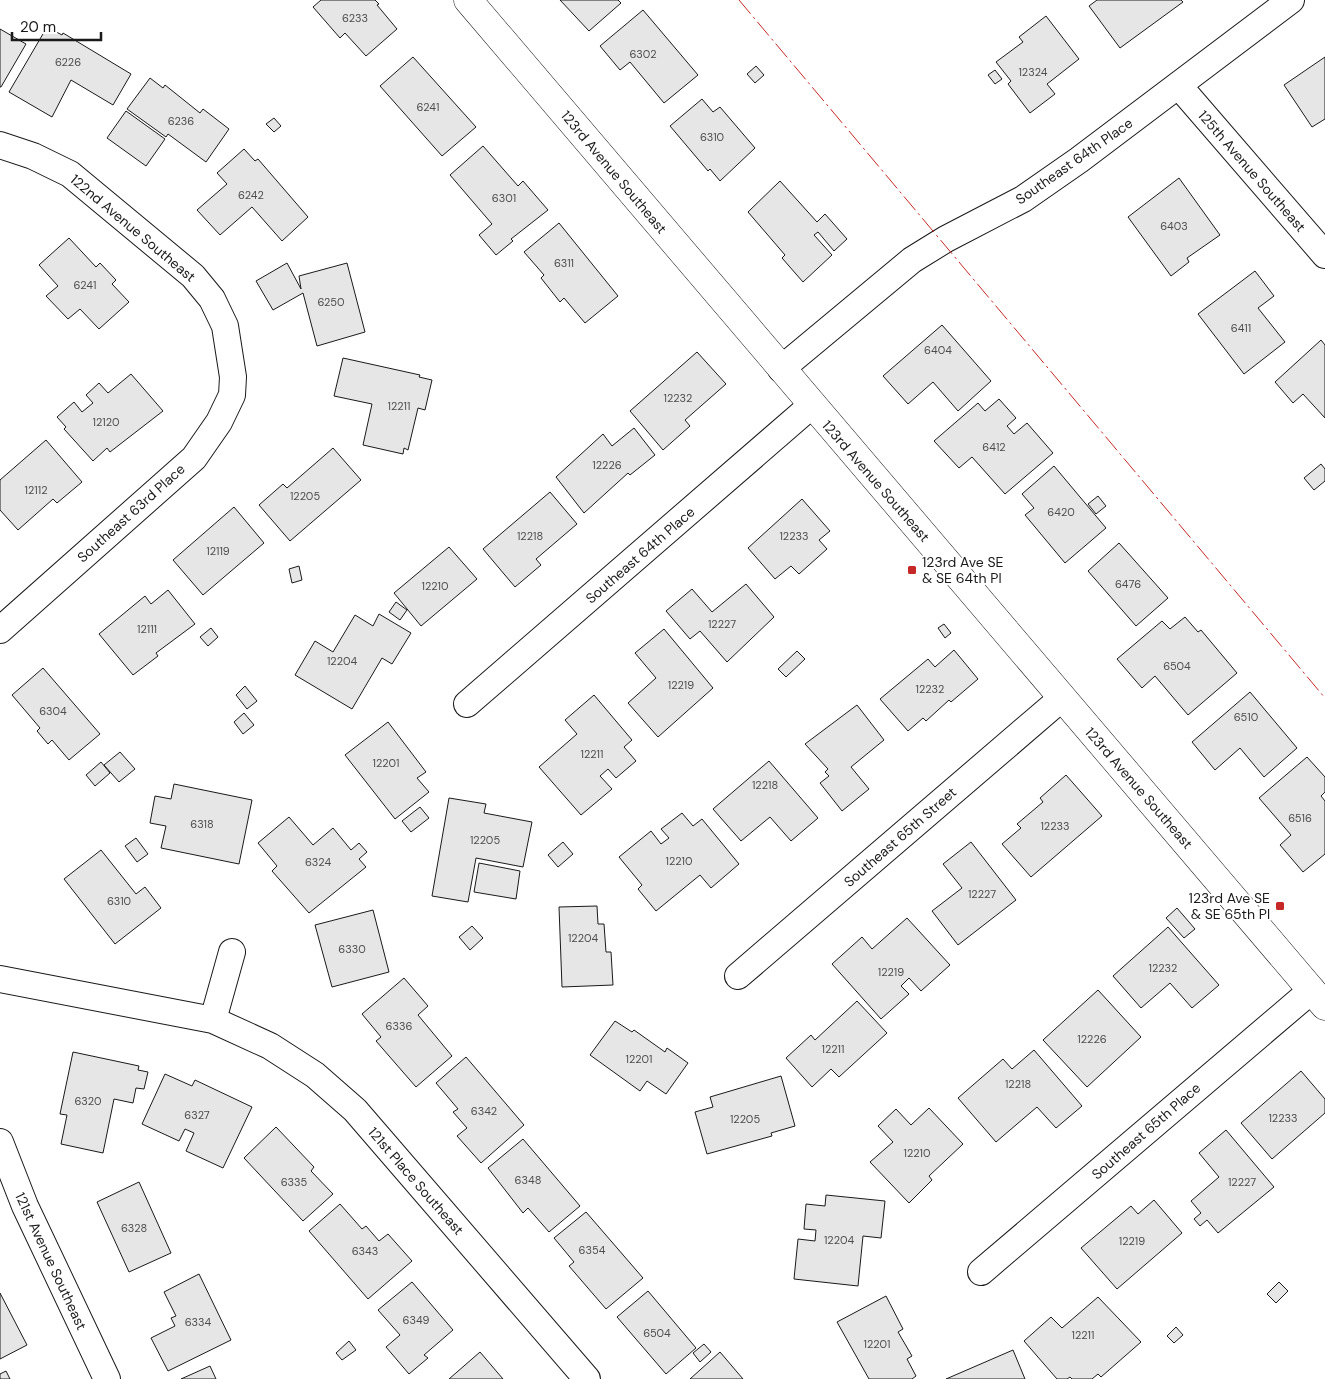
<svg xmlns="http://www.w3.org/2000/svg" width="1325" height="1379" font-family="'DM Sans',sans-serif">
	<rect width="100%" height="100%" fill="#fff"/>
	<path fill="#e6e6e6" stroke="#1a1a1a" d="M321 0H375L379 4 377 5 397 29 366 56 345 33 340 38 313 7Z
		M560 0H618L621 3 589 31Z
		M1097 0H1181L1183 2 1120 48 1089 6Z
		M643 10 698 75 664 103 630 62 620 70 600 46Z
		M1046 16 1079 59 1047 84 1055 94 1030 113 1008 84 1011 81 996 62 1023 42 1019 37Z
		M47 27 62 35 63 33 131 74 113 105 71 80 52 117 9 92Z
		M0 29 26 44 1 87H0Z
		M413 57 476 127 442 156 380 86Z
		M1325 57V119L1312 127 1284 85Z
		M756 66 764 75 755 83 747 74Z
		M995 70 1002 79 995 84 988 75Z
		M150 78 163 88 165 85 200 113 203 109 229 129 206 162 168 134 166 137 127 109Z
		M702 99 713 112 720 107 755 148 720 181 710 169 708 171 670 126Z
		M126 111 165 139 146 166 107 138Z
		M274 118 281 126 274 132 266 124Z
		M483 146 518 186 523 181 548 210 511 239 513 241 496 255 479 235 492 224 450 175Z
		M244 149 255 161 258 159 308 217 282 241 252 207 220 235 197 210 227 184 217 173Z
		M1179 178 1220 235 1187 258 1189 262 1171 276 1128 217Z
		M780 181 817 222 825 214 847 239 834 251 818 232 814 235 832 255 803 282 782 258 785 255 748 212Z
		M559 223 618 296 585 323 564 298 560 302 541 278 544 275 524 252Z
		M69 238 96 267 100 263 116 280 112 284 129 302 99 329 80 309 68 319 46 296 58 286 39 265Z
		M287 263 301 289 299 276 347 263 365 332 317 346 303 293 273 310 256 281Z
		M1255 271 1274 296 1258 308 1285 342 1244 374 1198 314Z
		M942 325 991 381 958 411 933 382 908 404 883 376Z
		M1321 340 1325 345V418L1303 394 1293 403 1275 382Z
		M697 352 726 384 685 420 690 426 663 450 630 411Z
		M343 358 420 375 419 377 432 380 425 410 418 408 408 450 404 448 403 454 363 445 372 404 334 396Z
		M131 374 163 411 110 452 107 448 93 461 64 429 66 427 57 417 74 402 82 412 93 403 86 395 99 383 108 393Z
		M999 399 1016 418 1007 426 1014 434 1027 423 1053 453 1005 494 972 457 959 468 934 441 978 403 985 411Z
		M634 428 655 455 630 475 628 473 584 513 556 477 603 434 612 446Z
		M46 440 82 482 57 503 53 499 18 530 0 510V480Z
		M333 448 361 480 290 541 259 505 283 484 287 488Z
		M1321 464 1325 469V481L1314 490 1304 478Z
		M1054 466 1106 528 1065 563 1025 515 1034 508 1022 494Z
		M550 492 577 524 536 559 541 565 515 587 483 549Z
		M1098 496 1106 506 1096 514 1088 504Z
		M802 499 830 531 819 540 827 549 799 574 791 566 775 579 748 548Z
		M234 507 264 543 203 595 173 560Z
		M1119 543 1168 598 1136 626 1088 571Z
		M449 547 477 579 421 626 394 593Z
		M299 566 302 580 292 583 289 569Z
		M746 584 774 617 727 662 700 631 690 639 666 611 692 589 712 612Z
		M168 590 195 624 156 653 158 656 133 675 99 634 145 596 151 604Z
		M396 602 407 610 400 620 389 612Z
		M379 614 411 633 392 664 382 658 352 709 295 675 315 641 333 652 355 615 373 626Z
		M1185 617 1198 632 1201 630 1237 673 1188 715 1155 676 1142 688 1117 659 1162 621 1170 629Z
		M944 624 951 633 945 638 938 628Z
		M211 628 218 637 208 646 200 637Z
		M664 629 713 688 658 737 628 703 656 678 635 653Z
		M954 650 978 679 951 702 949 700 926 721 923 718 908 731 880 699 928 659 935 667Z
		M797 651 805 659 786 677 778 669Z
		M43 668 100 734 69 760 52 740 48 744 37 731 40 728 12 695Z
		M245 686 257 701 247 709 236 695Z
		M1250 692 1297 748 1264 777 1240 748 1215 770 1192 742Z
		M594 695 632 740 624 747 636 761 616 778 608 769 600 776 612 789 581 815 539 767 577 734 565 720Z
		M857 705 884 740 851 767 869 789 842 811 820 783 829 776 825 772 828 769 805 744Z
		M244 713 254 725 243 734 234 722Z
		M388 722 426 772 417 778 429 792 395 819 345 755Z
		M120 752 135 769 119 782 104 765Z
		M1307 757 1325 777V792L1321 796 1325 801V854L1303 872 1280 845 1291 835 1259 798Z
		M769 761 818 818 791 841 770 817 741 841 713 809Z
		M101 762 110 773 95 786 86 775Z
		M1066 775 1102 816 1031 877 1002 844 1021 828 1017 824 1043 802 1040 798Z
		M174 784 252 800 239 864 161 848 166 826 150 823 155 796 171 799Z
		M449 798 486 804 484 813 532 822 523 867 476 858 468 902 432 896Z
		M420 807 429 818 411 832 402 821Z
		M682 813 693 826 702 819 739 864 711 888 700 875 656 911 638 889 642 885 619 857 651 831 661 844 669 838 661 829Z
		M289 817 313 845 333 828 351 850 359 843 367 852 359 859 366 867 309 913 272 871 277 866 258 843Z
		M136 838 148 854 137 862 125 846Z
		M563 842 573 854 558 867 548 855Z
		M971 842 1016 900 958 945 932 911 962 888 943 864Z
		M101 850 136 894 145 887 161 908 115 944 64 879Z
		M479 863 520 871 516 899 474 892Z
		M597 906 598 924H604L606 952H611L613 985 562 987 559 907Z
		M1177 908 1195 929 1184 938 1166 918Z
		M373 910 389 972 332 987 315 925Z
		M907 918 950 965 921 991 909 978 901 986 909 994 881 1019 832 964 862 937 872 949Z
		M472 926 483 938 470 950 459 937Z
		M1168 927 1219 985 1192 1008 1170 983 1141 1008 1113 976Z
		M404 978 428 1006 418 1015 452 1056 416 1087 376 1041 381 1037 362 1014Z
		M1098 990 1141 1037 1087 1087 1043 1040Z
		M857 1001 887 1033 839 1077 831 1069 812 1087 786 1058 811 1035 815 1040Z
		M615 1021 632 1032 634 1030 665 1052 667 1048 688 1063 666 1094 647 1081 640 1091 590 1055Z
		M1034 1050 1082 1106 1056 1128 1037 1107 996 1142 958 1098 1003 1059 1012 1069Z
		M73 1052 139 1066 138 1070 148 1072 144 1089 136 1088 133 1103 114 1099 103 1153 61 1144 67 1115 60 1114Z
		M466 1057 524 1125 481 1163 457 1136 467 1128 453 1112 458 1109 436 1083Z
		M1301 1071 1325 1099V1113L1272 1159 1241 1123Z
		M165 1074 192 1086 195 1080 252 1107 223 1168 186 1151 194 1133 185 1129 179 1141 142 1124Z
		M781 1076 795 1126 771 1133 772 1136 707 1154 695 1112 713 1107 710 1097Z
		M929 1108 963 1144 929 1176 932 1180 909 1203 870 1162 893 1142 878 1126 896 1109 911 1125Z
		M276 1127 314 1167 311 1171 333 1194 303 1221 244 1158Z
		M1226 1130 1274 1187 1218 1233 1207 1220 1200 1226 1194 1219 1201 1213 1191 1201 1219 1177 1199 1153Z
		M523 1139 580 1206 549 1232 528 1208 523 1213 488 1168Z
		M139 1182 171 1253 129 1272 97 1202Z
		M826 1195 885 1201 881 1238 863 1236 858 1286 794 1279 798 1239 815 1241 816 1230 804 1229 806 1204 825 1206Z
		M1154 1200 1182 1233 1117 1289 1081 1248 1131 1206 1138 1214Z
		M340 1204 362 1229 366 1226 379 1241 388 1234 412 1261 368 1299 309 1231Z
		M586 1212 643 1278 606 1309 569 1266 574 1262 554 1238Z
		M199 1274 231 1340 168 1371 151 1338 175 1326 171 1318 176 1316 164 1292Z
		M412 1282 453 1330 424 1355 428 1358 409 1374 386 1347 400 1335 378 1310Z
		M1279 1282 1288 1291 1276 1303 1267 1294Z
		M648 1291 696 1348 666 1374 617 1317Z
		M0 1293 27 1345 0 1359Z
		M886 1296 903 1329 898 1332 912 1356 907 1359 916 1376 912 1379H869L837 1322Z
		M1098 1297 1141 1342 1101 1377 1098 1374 1092 1379H1072L1070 1377 1067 1379H1057L1024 1341 1051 1317 1062 1328Z
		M1176 1327 1183 1335 1174 1343 1167 1336Z
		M349 1341 356 1350 342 1360 336 1353Z
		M704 1344 711 1352 700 1362 693 1353Z
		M1013 1350 1025 1379H946Z
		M480 1352 503 1379H449Z
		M720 1352 743 1379H690Z
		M210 1366 216 1379H181Z
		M6 1371 10 1379H0V1374Z"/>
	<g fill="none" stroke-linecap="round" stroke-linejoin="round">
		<g stroke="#1a1a1a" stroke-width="28">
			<path id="street" d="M1179 86 1325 255
				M0 145 33 156 70 174 193 276 212 299 225 326 233 377 232 395 219 422 194 458 0 630
				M781 369 912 260 946 239 1023 199 1079 160 1291 0
				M467 704 812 405
				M738 976 1062 698
				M0 979 213 1020 270 1046 315 1075 355 1110 587 1379
				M213 1020 232 952
				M0 1142 25 1206 107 1379
				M981 1272 1312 990"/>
		</g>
		<g stroke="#1a1a1a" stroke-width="29">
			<path id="secondary" d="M468 0 1325 1006"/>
		</g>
		<use href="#street" stroke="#fff" stroke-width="26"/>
		<use href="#secondary" stroke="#fff" stroke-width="28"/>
		<path stroke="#c62828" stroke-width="1" stroke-dasharray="18 4 2.5 4" stroke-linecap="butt" d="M739 0 1325 698"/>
	</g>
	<g fill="#c62828" stroke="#fff" stroke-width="2">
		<rect x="907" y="565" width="10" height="10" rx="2.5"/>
		<rect x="1275" y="901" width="10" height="10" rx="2.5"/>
	</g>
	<g text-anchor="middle" stroke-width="4" stroke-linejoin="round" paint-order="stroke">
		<g font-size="11" fill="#4d4d4d">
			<text x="355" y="22">6233</text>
			<text x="643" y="58">6302</text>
			<text x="68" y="66">6226</text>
			<text x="1033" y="76">12324</text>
			<text x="428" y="111">6241</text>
			<text x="181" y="125">6236</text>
			<text x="712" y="141">6310</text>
			<text x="251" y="199">6242</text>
			<text x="504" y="202">6301</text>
			<text x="1174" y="230">6403</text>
			<text x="564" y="267">6311</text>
			<text x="85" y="289">6241</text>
			<text x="331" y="306">6250</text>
			<text x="1241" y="332">6411</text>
			<text x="938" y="354">6404</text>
			<text x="678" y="402">12232</text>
			<text x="399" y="410">12211</text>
			<text x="106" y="426">12120</text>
			<text x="994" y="451">6412</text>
			<text x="607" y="469">12226</text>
			<text x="36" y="494">12112</text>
			<text x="305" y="500">12205</text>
			<text x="1061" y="516">6420</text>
			<text x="530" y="540">12218</text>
			<text x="794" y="540">12233</text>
			<text x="218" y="555">12119</text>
			<text x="1128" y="588">6476</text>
			<text x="435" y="590">12210</text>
			<text x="722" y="628">12227</text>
			<text x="147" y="633">12111</text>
			<text x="342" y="665">12204</text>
			<text x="1177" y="670">6504</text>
			<text x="681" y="689">12219</text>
			<text x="930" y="693">12232</text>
			<text x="53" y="715">6304</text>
			<text x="1246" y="721">6510</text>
			<text x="592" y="758">12211</text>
			<text x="386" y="767">12201</text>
			<text x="765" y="789">12218</text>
			<text x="1300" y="822">6516</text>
			<text x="202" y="828">6318</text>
			<text x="1055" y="830">12233</text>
			<text x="485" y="844">12205</text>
			<text x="679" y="865">12210</text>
			<text x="318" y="866">6324</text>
			<text x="982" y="898">12227</text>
			<text x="119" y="905">6310</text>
			<text x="583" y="942">12204</text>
			<text x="352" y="953">6330</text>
			<text x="1163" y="972">12232</text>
			<text x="891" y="976">12219</text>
			<text x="399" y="1030">6336</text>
			<text x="1092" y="1043">12226</text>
			<text x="833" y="1053">12211</text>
			<text x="639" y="1063">12201</text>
			<text x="1018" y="1088">12218</text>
			<text x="88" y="1105">6320</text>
			<text x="484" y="1115">6342</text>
			<text x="197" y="1119">6327</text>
			<text x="1283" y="1122">12233</text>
			<text x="745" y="1123">12205</text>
			<text x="917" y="1157">12210</text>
			<text x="528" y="1184">6348</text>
			<text x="294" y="1186">6335</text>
			<text x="1242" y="1186">12227</text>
			<text x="134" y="1232">6328</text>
			<text x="839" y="1244">12204</text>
			<text x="1132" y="1245">12219</text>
			<text x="592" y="1254">6354</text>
			<text x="365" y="1255">6343</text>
			<text x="416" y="1324">6349</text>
			<text x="198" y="1326">6334</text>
			<text x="657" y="1337">6504</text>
			<text x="1083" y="1339">12211</text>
			<text x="877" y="1348">12201</text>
		</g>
		<g font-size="14" fill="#1a1a1a" stroke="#fff">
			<text transform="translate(1074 161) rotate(-35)" y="5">Southeast 64th Place</text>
			<text transform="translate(1252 171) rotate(49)" y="5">125th Avenue Southeast</text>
			<text transform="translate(614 172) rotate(50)" y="5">123rd Avenue Southeast</text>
			<text transform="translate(133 228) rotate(40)" y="5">122nd Avenue Southeast</text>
			<text transform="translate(876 481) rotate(49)" y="5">123rd Avenue Southeast</text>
			<text transform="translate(131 513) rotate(-42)" y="5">Southeast 63rd Place</text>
			<text transform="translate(640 555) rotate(-41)" y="5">Southeast 64th Place</text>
			<text transform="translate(1139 788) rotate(49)" y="5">123rd Avenue Southeast</text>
			<text transform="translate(900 837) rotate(-41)" y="5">Southeast 65th Street</text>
			<text transform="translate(1146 1131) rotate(-41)" y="5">Southeast 65th Place</text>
			<text transform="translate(416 1181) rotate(49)" y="5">121st Place Southeast</text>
			<text transform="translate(51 1261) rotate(65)" y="5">121st Avenue Southeast</text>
		</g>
		<g font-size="14" fill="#1a1a1a" stroke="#fff" text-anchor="start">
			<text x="922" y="567">123rd Ave SE<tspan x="922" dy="16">&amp; SE 64th Pl</tspan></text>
			<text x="1270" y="903" text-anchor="end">123rd Ave SE<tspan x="1270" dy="16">&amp; SE 65th Pl</tspan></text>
		</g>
	</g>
	<path d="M12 32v8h89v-8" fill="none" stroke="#1a1a1a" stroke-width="2.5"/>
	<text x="20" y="32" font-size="15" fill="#1a1a1a" stroke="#ffffff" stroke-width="4" paint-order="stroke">20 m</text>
</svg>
